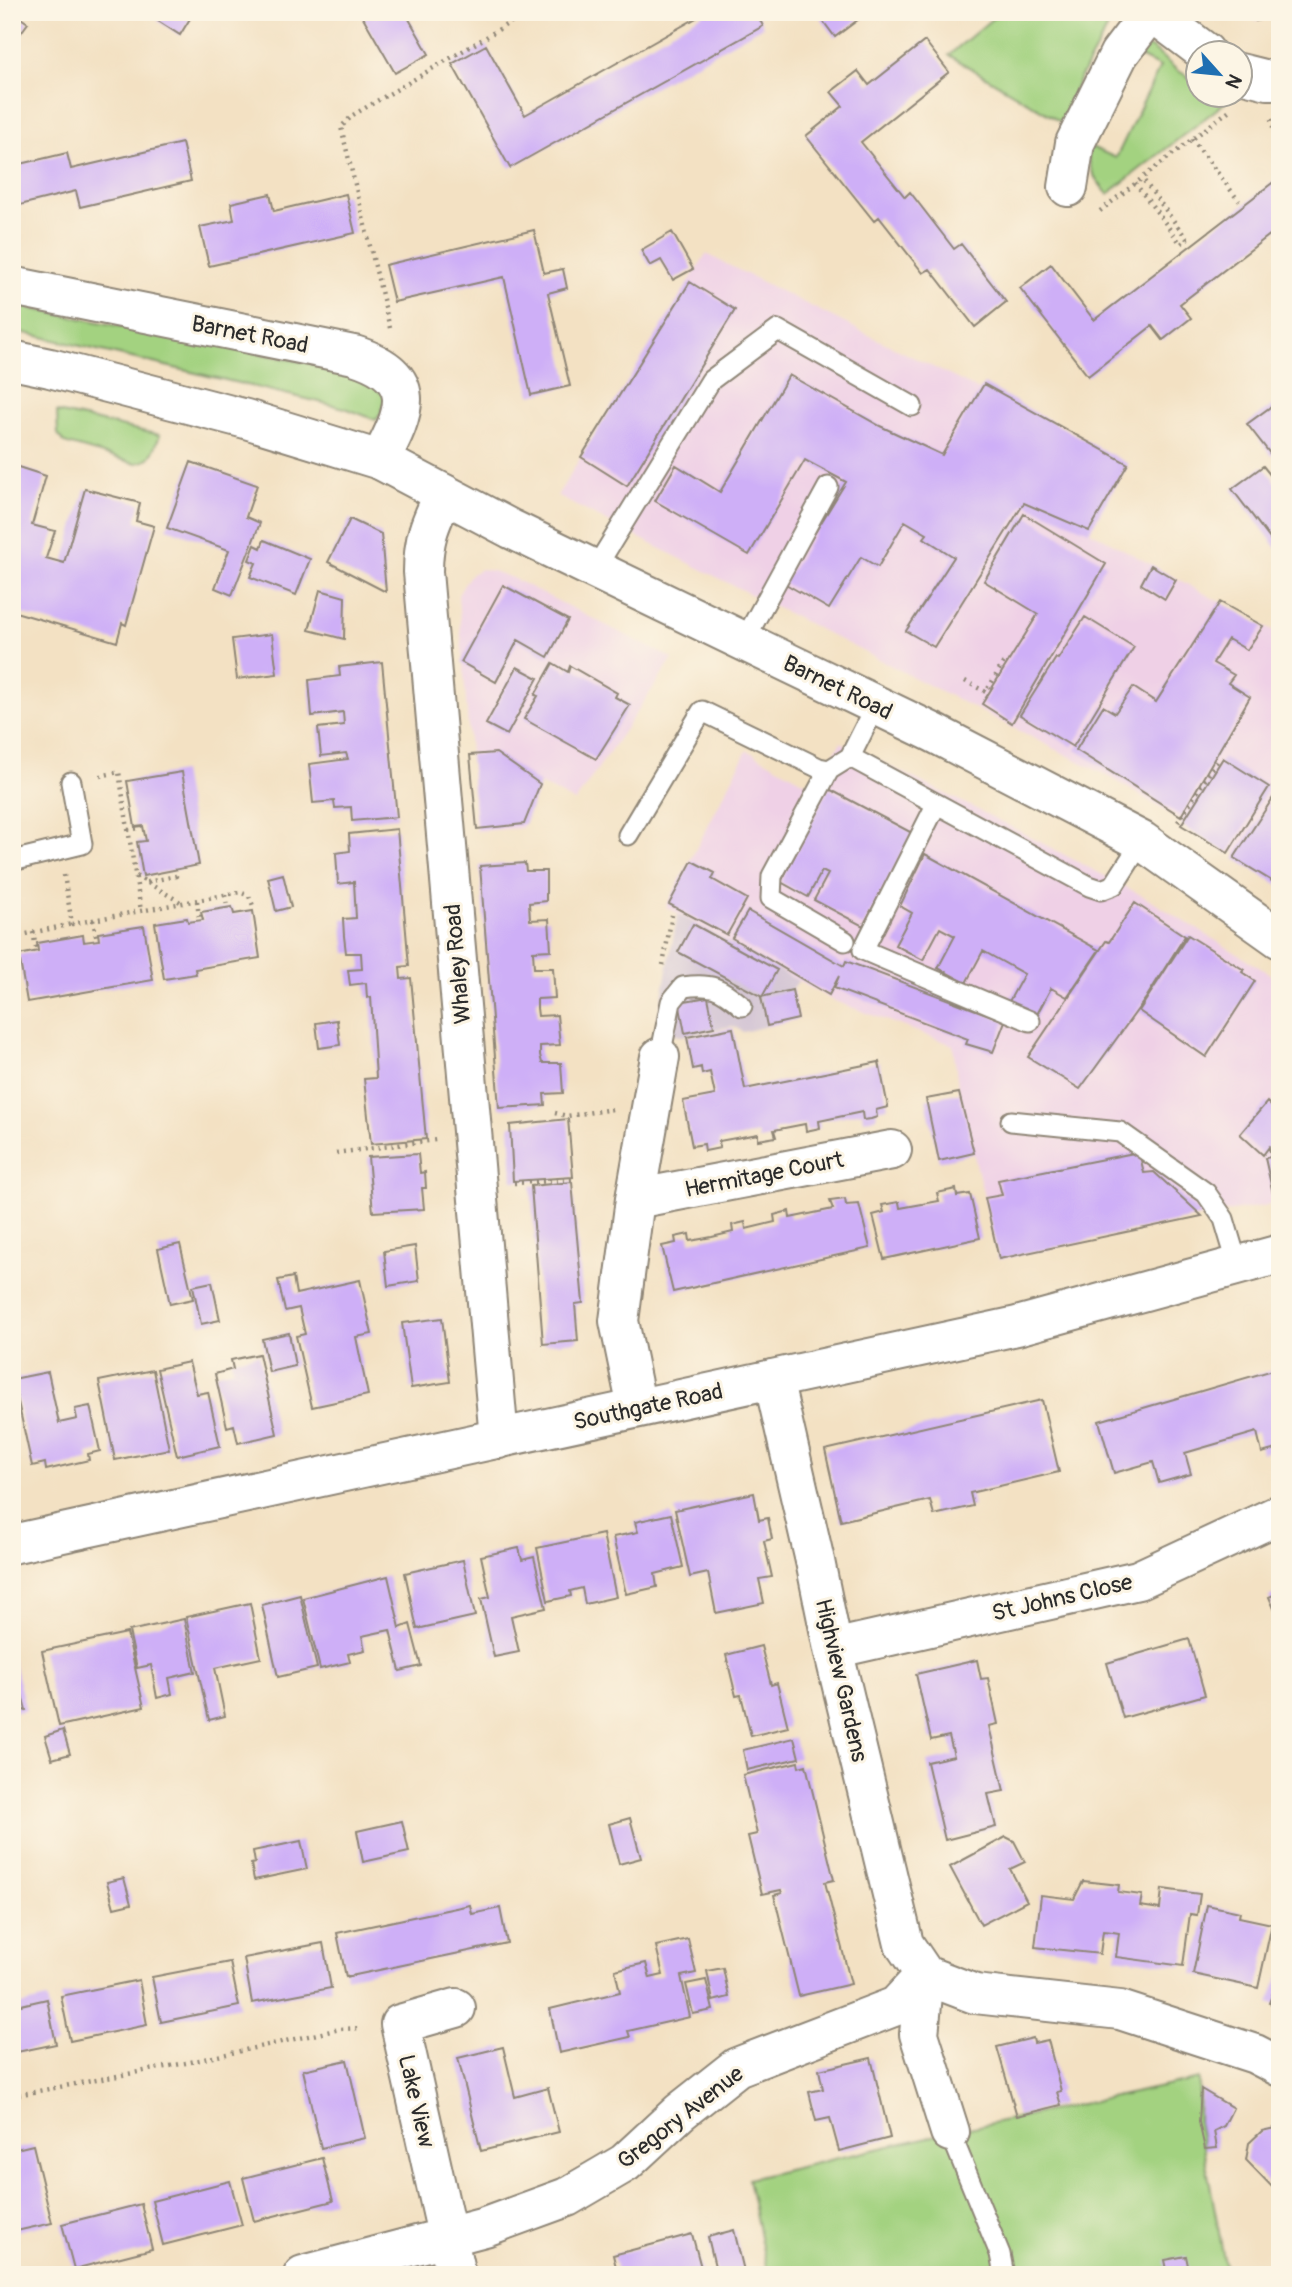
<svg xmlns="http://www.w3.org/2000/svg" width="1292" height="2287" font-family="Pangolin,sans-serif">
	<rect width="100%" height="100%" fill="#fcf5e5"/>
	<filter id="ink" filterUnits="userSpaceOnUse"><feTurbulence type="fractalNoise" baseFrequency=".0143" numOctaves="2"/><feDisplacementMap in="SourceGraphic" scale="14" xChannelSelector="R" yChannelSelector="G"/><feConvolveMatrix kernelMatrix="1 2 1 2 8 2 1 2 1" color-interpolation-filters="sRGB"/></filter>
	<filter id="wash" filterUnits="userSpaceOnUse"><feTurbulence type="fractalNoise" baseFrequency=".00686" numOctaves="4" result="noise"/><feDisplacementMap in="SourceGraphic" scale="28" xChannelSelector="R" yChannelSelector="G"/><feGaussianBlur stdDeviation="1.57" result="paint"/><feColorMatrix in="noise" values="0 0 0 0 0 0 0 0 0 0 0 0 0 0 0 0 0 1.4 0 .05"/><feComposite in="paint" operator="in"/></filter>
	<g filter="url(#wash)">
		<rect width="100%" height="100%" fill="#f3e1c3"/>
		<path fill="#efd0e6" d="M706 254 979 390 984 384 1128 464 1090 531 1280 635V881L1108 776 557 496Z
			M481 569 493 571 512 578 673 659 575 802 540 784 522 828 476 831 458 595 470 575Z
			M841 742 992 817 1143 896 1267 972 1280 983V1203L1202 1216 999 1259 959 1093 953 1045 832 1000 666 907 747 750 814 787Z"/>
		<path fill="#cdbed2" d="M678 914 798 981 792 990 761 997 767 1026 743 1032 733 1026 682 1036 655 1032Z"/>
		<path fill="#a3d280" stroke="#677e56" stroke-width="2" d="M1000 12H1111L1108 27 1077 84 1061 122 949 55Z
			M1145 46 1153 49 1177 70 1197 82 1198 94 1220 95 1231 98 1108 194C1092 177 1089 168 1087 145L1116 158 1160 67 1132 53Z
			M12 305 360 373 386 395 381 414 376 420 345 408 12 330Z
			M57 412 160 435C154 450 152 463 134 463L64 443 58 434Z
			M1199 2079 1198 2120 1227 2275H768L748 2179 950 2132Z"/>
		<g id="blocks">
			<path fill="#ceaff7" d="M12 12 28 23 12 45Z
				M164 12H194L180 35 158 21Z
				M360 12H405L429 54 395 73Z
				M707 12H756L763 26 510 168 452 64 486 45 525 115Z
				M826 12H854L859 19 835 37 820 17Z
				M1253 12H1280V14L1256 21Z
				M925 41 949 72 861 142 905 197 910 192 954 249 961 244 1006 302 975 327 930 269 923 273 879 217 874 221 806 136 843 106 831 92 858 71 869 85Z
				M182 143 191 181 80 207 76 191 12 207V166L67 153 71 169Z
				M1280 177V227L1180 304 1191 318 1163 340 1152 326 1088 376 1020 288 1051 264 1094 320Z
				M270 194 274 211 346 194 355 233 209 266 200 227 234 220 231 203Z
				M534 230 544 273 563 269 567 288 548 293 570 386 531 395 504 277 394 302 385 265Z
				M672 232 693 269 673 280 661 260 650 266 641 250Z
				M690 282 735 310 627 486 581 457Z
				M789 375 880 426 942 455 984 384 1128 464 1089 531 1024 503 934 647 906 631 954 557 924 538 927 534 905 521 878 567 861 557 829 609 784 583 846 482 805 460 749 555 655 501 676 465 720 492Z
				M1280 400V450L1272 456 1247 424Z
				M191 462 257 485 246 517 260 523 232 595 215 588 229 550 167 528Z
				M12 465 46 476 32 525 55 531 46 558 64 563 85 489 140 503 136 521 154 526 126 625 122 623 117 642 12 611Z
				M1263 466 1280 487V552L1232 489Z
				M1024 514 1106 564 1012 723 982 704 1038 614 984 581Z
				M350 519 381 534 386 592 328 562Z
				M264 540 310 559 296 595 250 577 256 563 249 560 255 545 261 548Z
				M1151 565 1176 580 1165 599 1141 584Z
				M503 585 568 620 548 657 518 640 496 682 461 662Z
				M320 590 345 597 344 639 309 630Z
				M1220 602 1263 626 1247 650 1228 639 1213 663 1234 675 1228 683 1250 697 1181 816 1076 750 1103 706 1115 713 1133 687 1156 702Z
				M1085 617 1134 647 1073 747 1020 715 1056 658 1058 659Z
				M272 634 277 674 237 679 232 639Z
				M382 662 397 817 352 821 351 807 335 808 334 801 313 803 309 764 348 759 346 753 321 756 318 728 344 725 343 712 312 716 309 680 340 676 339 667Z
				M553 663 568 672 570 666 617 693 615 697 630 705 596 759 524 719 538 696 535 695Z
				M517 667 538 678 507 735 486 724Z
				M496 753 540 784 524 824 477 829 470 755Z
				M1223 758 1269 787 1228 853 1181 825Z
				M182 772 199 865 143 876 137 842 146 841 143 826 135 827 127 781Z
				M1280 787V886L1234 858Z
				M829 789 912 833 863 926 814 900 828 874 822 871 808 897 781 882Z
				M397 829 409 966 400 967 401 979 411 978 426 1139 371 1144 364 1079 376 1078 371 997 367 998 366 983 350 985 348 970 362 969 361 953H346L344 936 343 919 356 918 354 882 338 884 336 853 350 851 349 834Z
				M925 854 1099 950 1067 997 1051 988 1034 1020 1007 1005 1024 974 983 951 966 983 938 968 955 936 940 928 923 960 895 945 912 913 900 906Z
				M692 861 715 873 712 879 747 899 727 935 669 904Z
				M525 863 526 871H546V901L529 903 530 920 549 919 551 950 533 951 534 968H553L555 998 537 999V1008L538 1016 557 1015 560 1045 540 1046V1055L542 1063H561L563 1093 544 1094 545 1105 499 1108 480 866Z
				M283 874 291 907 276 911 268 878Z
				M1135 903 1185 936 1146 998 1080 1089 1028 1057 1106 941 1109 942Z
				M232 907 234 914 253 911 260 958 195 969 196 974 164 979 155 923 187 918 188 922 203 920 201 912Z
				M748 911 844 966 846 961 1005 1021 993 1052 966 1044 968 1039 834 988 839 976 829 995 732 938Z
				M693 924 777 970 762 997 678 952Z
				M144 926 153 980 27 1002 19 955 38 951 37 943 83 935 84 942 99 940 98 933Z
				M1188 935 1244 970 1242 972 1255 981 1206 1057 1139 1011Z
				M792 990 798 1019 767 1026 761 997Z
				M708 997 714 1027 685 1033 679 1002Z
				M337 1020 340 1045 319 1048 316 1023Z
				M733 1028 745 1089 879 1062 888 1107 876 1110 877 1117 871 1119 863 1120 862 1112 819 1121 820 1128 806 1131 805 1124 774 1130 776 1137 758 1140V1134L719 1141 720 1148 705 1151 704 1144 692 1146 683 1101 715 1095 710 1072 702 1074 701 1067 693 1069 687 1037Z
				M959 1093 974 1153 939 1161 926 1099Z
				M1278 1100 1280 1197 1274 1198 1265 1158 1271 1157 1269 1147 1263 1155 1240 1134 1267 1102 1272 1107Z
				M568 1119 573 1177 513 1181 510 1125Z
				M1139 1152 1144 1173 1154 1172 1202 1216 999 1259 985 1198 1002 1195 998 1180Z
				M418 1154 420 1173 425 1172 426 1188H422L424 1209 373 1212 368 1157Z
				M572 1182 583 1303 575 1304 578 1341 543 1344 531 1186Z
				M956 1189 957 1196 970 1194 980 1238 884 1259 873 1215 884 1212 882 1205 899 1202 900 1208 939 1201 937 1193Z
				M845 1199 846 1205 859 1204 870 1248 673 1292 662 1246 676 1243 675 1237 689 1234 690 1241 712 1237 733 1232 732 1225 745 1222 746 1229 775 1222 774 1215 789 1211 790 1218 833 1209 830 1201Z
				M180 1244 193 1299 170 1304 158 1249Z
				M415 1246 419 1281 388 1286 384 1251Z
				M293 1277 296 1294 360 1280 372 1334 356 1337 368 1395 312 1407 296 1336 305 1334 299 1308 285 1311 278 1280Z
				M212 1282 220 1320 201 1324 193 1286Z
				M442 1318 450 1382 411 1388 402 1323Z
				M289 1333 295 1366 269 1372 262 1339Z
				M259 1354 277 1434 238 1443 234 1425 227 1427 215 1374 233 1369 231 1360Z
				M189 1362 197 1394 208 1392 220 1446 177 1456 157 1369Z
				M1280 1368V1448L1262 1453 1257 1432 1185 1453 1191 1474 1159 1483 1153 1462 1114 1473 1099 1421Z
				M153 1370 169 1449 115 1460 99 1381Z
				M48 1372 59 1423 77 1419 75 1409 90 1406 100 1451 88 1454 89 1460 46 1470 45 1463 32 1466 13 1379Z
				M1042 1400 1059 1472 970 1493 973 1506 934 1515 930 1500 841 1521 825 1450Z
				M754 1493 759 1520 768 1518 772 1539 764 1541 772 1577 759 1579 764 1603 716 1613 708 1573 690 1577 675 1510Z
				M671 1514 683 1567 655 1574 657 1587 626 1594 613 1537 638 1532 635 1522Z
				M603 1534 616 1597 585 1604 582 1588 570 1591 571 1596 548 1601 537 1548Z
				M519 1548 522 1560 534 1557 546 1608 511 1616 519 1652 494 1657 481 1599 490 1597 481 1556Z
				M463 1560 475 1616 417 1629 405 1573Z
				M388 1576 400 1628 410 1624 421 1666 400 1671 390 1630 362 1636 365 1650 348 1654 350 1662 320 1669 303 1598Z
				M1280 1592V1622L1269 1597Z
				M300 1595 317 1668 278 1677 262 1605Z
				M250 1603 261 1658 215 1668 225 1716 209 1720 186 1617Z
				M184 1619 195 1672 169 1678 172 1694 157 1698 151 1665 137 1668 129 1631Z
				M127 1633 144 1707 59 1726 42 1651Z
				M1189 1639 1205 1695 1123 1718 1107 1663Z
				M761 1646 771 1685 777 1683 788 1727 751 1736 741 1695 736 1696 726 1655Z
				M12 1657 26 1710 12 1713Z
				M977 1660 981 1679 988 1678 998 1724 989 1726 1004 1791 988 1794 996 1827 945 1840 927 1762 954 1756 949 1736 931 1740 916 1674Z
				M63 1730 70 1754 52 1759 45 1736Z
				M794 1738 799 1758 747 1770 743 1750Z
				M798 1762 799 1767 806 1765 834 1880 825 1882 851 1984 799 1996 774 1895 782 1893 781 1890 762 1894 748 1836 757 1834 743 1775Z
				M630 1818 641 1858 619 1864 609 1824Z
				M402 1821 409 1852 363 1862 357 1831Z
				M1006 1837 1014 1841 1025 1862 1010 1869 1027 1901 981 1925 950 1867Z
				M301 1841 307 1869 254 1880 251 1864 255 1863 253 1851Z
				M124 1878 131 1904 114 1908 107 1882Z
				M1083 1881 1119 1885 1118 1892 1142 1895 1140 1906 1160 1909 1162 1889 1200 1894 1197 1915 1190 1914 1183 1966 1116 1957 1119 1933 1113 1932 1103 1931 1100 1954 1035 1947 1041 1895 1074 1899Z
				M470 1905 472 1914 500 1908 507 1943 346 1977 337 1933Z
				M1207 1905 1240 1912 1239 1917 1272 1924 1258 1988 1193 1974Z
				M688 1939 696 1973 681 1976 690 2017 628 2031 630 2037 559 2053 550 2009 620 1992 615 1970 646 1963 650 1978 663 1975 656 1946Z
				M323 1943 331 1988 252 2003 244 1958Z
				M230 1962 239 2006 161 2022 152 1977Z
				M723 1968 729 1997 713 2001 707 1971Z
				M1280 1975V2007L1269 2003Z
				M139 1980 147 2025 70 2041 61 1996Z
				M706 1980 713 2010 693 2014 686 1984Z
				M47 1999 56 2044 12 2053V2007Z
				M1033 2038 1034 2043 1048 2040 1061 2091 1057 2092 1061 2105 1017 2116 997 2047Z
				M503 2047 515 2097 548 2088 559 2132 481 2151 458 2058Z
				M871 2058 890 2138 839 2151 830 2118 816 2121 809 2092 823 2089 819 2070Z
				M347 2060 365 2138 321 2148 303 2070Z
				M1201 2089 1233 2108 1224 2126 1214 2131 1217 2148 1205 2149 1199 2122Z
				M1279 2127 1280 2128V2195L1246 2160 1249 2143 1262 2131Z
				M33 2145 52 2223 12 2232V2150Z
				M322 2158 333 2201 254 2221 243 2178Z
				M230 2181 242 2225 163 2245 152 2201Z
				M141 2204 152 2249 74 2269 62 2224Z
				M734 2230 745 2275H717L708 2237Z
				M692 2234 703 2275H618L613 2255Z
				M1186 2256 1190 2275H1168L1165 2260Z"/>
		</g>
	</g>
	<g filter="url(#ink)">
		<use href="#blocks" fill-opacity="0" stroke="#8f8677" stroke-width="2"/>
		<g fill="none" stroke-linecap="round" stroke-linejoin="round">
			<g stroke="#8f8677" stroke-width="23">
				<path id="lane" d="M595 569 711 380 778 330 912 406
					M744 641 828 487
					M876 705 850 757 1089 886 1101 890 1114 885 1142 841
					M829 770 772 876 771 898 845 941
					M936 805 863 950 1030 1021
					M628 835 702 711 819 768 829 770 850 757
					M12 861 82 844 71 782
					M660 1057 671 1002 683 987C711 983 720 987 742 1006
					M1011 1121 1120 1132 1206 1193 1224 1219 1238 1266
					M950 2132 1000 2254 1004 2275"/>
			</g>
			<g stroke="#8f8677" stroke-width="42">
				<path id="street" d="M1152 12 1205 52
					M1240 73 1268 80H1280
					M1068 187 1075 143 1119 54 1151 12
					M12 286 354 355C421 376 406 411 380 460
					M444 494C430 523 423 539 423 572L499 1439
					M635 1199 660 1057
					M773 1379 815 1561 833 1649 904 1944 925 1975 975 1994 1120 2010 1255 2054 1280 2067
					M637 1408 619 1321 635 1199 892 1150
					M833 1649 1138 1580 1280 1514
					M925 1975 919 2034 950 2132
					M303 2275 485 2227 567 2197 625 2163 680 2112 737 2067 896 2006 925 1975
					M456 2275 400 2024 456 2008"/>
			</g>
			<g stroke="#8f8677" stroke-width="42">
				<path id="primary" d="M12 360 50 368 246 419 380 460 511 529 934 733 1142 841 1280 939
					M12 1544 1017 1326 1280 1254"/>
			</g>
			<path stroke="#8f8677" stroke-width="4.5" stroke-dasharray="2 5" stroke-linecap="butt" d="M1271 119 1273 127 1280 136
				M1192 139 1239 201
				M1135 183 1181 244 1187 239 1142 178
				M1100 211 1231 109
				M390 328 341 127 353 115 478 42 514 20 522 12
				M1275 470 1280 469
				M965 681 986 692 1005 660 1009 662
				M100 776 119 772 141 911
				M1178 822 1219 758
				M128 830 140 828
				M64 875 72 924 240 892 249 896 254 908
				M136 876 182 903
				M147 882 176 876 175 872
				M225 895 227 906
				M197 901 199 917
				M93 920 96 936
				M33 932 36 948
				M13 937 72 924
				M663 965 672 915
				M555 1113 567 1116 613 1109
				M336 1153 436 1140
				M514 1183 572 1180
				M12 2096 186 2063 340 2029 362 2028"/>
			<use href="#lane" stroke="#fff" stroke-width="19"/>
			<use href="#street" stroke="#fff" stroke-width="38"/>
			<use href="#primary" stroke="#fff" stroke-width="38"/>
		</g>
	</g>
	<g text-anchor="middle" stroke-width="6" stroke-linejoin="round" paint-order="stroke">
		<g font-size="23" fill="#2b2b2b" stroke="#fcf5e5">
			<text transform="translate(250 334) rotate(11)" y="8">Barnet Road</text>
			<text transform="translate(838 687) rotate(26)" y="8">Barnet Road</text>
			<text transform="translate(457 964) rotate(-95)" y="8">Whaley Road</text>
			<text transform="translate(764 1174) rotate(-11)" y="8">Hermitage Court</text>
			<text transform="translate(648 1406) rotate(-12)" y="8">Southgate Road</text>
			<text transform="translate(1062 1597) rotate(-13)" y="8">St Johns Close</text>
			<text transform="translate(842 1680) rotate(77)" y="8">Highview Gardens</text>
			<text transform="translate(417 2101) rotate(77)" y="8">Lake View</text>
			<text transform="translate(680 2117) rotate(-38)" y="8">Gregory Avenue</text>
		</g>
	</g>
	<rect width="1292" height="2287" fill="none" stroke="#fcf5e5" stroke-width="42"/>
	<g transform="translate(1219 74) rotate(117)"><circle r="33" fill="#fcf5e5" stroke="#a8a49b" stroke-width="2"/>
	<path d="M0-5L12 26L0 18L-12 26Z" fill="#1f6fb2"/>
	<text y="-10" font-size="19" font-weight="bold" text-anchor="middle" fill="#2b2b2b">N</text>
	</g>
</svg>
